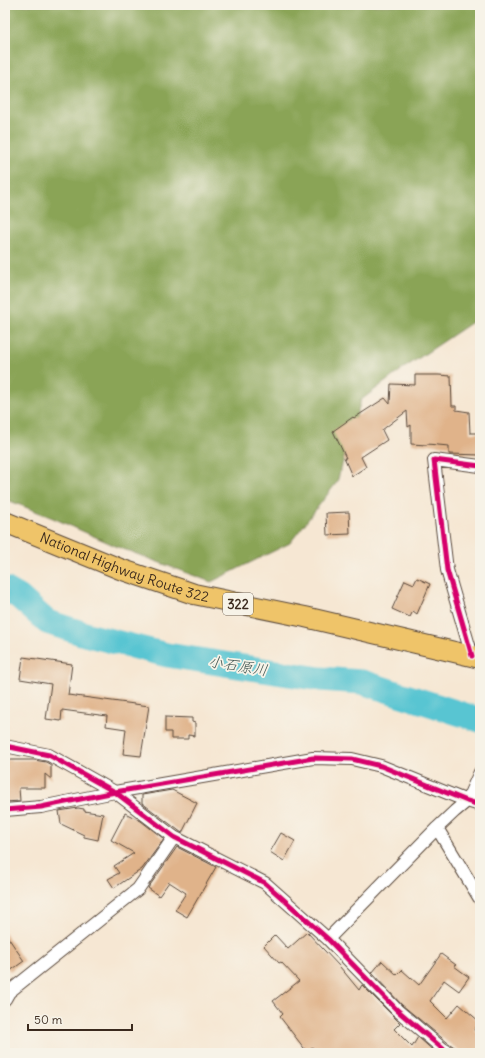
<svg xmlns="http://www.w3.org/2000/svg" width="485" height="1058" font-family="Delius,'Klee One',sans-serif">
	<rect width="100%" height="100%" fill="#f7f3e8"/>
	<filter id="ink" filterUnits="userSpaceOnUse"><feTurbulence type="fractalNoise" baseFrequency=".025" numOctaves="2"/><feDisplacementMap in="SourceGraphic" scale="8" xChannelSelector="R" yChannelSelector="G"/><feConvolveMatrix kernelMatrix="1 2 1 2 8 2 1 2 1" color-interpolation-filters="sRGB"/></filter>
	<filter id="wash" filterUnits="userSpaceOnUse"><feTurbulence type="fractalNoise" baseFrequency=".012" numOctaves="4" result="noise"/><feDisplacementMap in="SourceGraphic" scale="16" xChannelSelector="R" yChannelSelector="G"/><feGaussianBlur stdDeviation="0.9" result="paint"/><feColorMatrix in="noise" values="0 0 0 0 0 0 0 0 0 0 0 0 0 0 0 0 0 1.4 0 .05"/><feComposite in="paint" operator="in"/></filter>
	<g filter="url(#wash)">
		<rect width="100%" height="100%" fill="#f6e7d3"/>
		<path fill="#8aa456" stroke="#62673a" d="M5 5H480V317L404 368 361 400 337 482 290 543 211 582 118 547 53 518 5 499Z"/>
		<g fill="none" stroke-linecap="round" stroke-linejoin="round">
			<path stroke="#59c5d2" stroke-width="25" d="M5 589 19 597 47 622 88 635 167 655 320 679 362 682 480 720"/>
		</g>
		<g id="blocks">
			<path fill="#e0b38a" d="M415 375H439L451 376 452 406H456V410L469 412 470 433H480V455L449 454V446L427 444V445L411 444V425L408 427 407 411 382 430 387 440 361 457 366 467 352 476 344 458H346L333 431 353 417 354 418 385 398 390 404 391 384 415 385Z
				M349 512 350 534 327 535 326 513Z
				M417 578 430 584 417 614 413 611 410 617 392 609 405 580 414 584Z
				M23 657 72 664 68 695 149 706 141 756 123 754 126 729 106 726 107 716 62 710 61 721 46 719 51 684 20 679Z
				M165 717 192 718V722L195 723V736L188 735V739H171V732H165Z
				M5 760H34L46 762 51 765V779L45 774V788H19L20 801 5 802Z
				M172 790 197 803 182 833 142 803V795Z
				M78 808 84 809V811L103 814 98 840 84 837V835L61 824 59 811Z
				M125 813 141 821 164 839 142 869 114 888 108 879 119 873 114 866 134 853 111 840Z
				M281 833 295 841 284 861 270 852Z
				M177 847 216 867 187 917 175 910 186 893 169 882 159 896 148 888Z
				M307 932 340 967 359 990 362 985 400 1023 394 1029 412 1047 418 1037 436 1053H317L312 1047 307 1052 280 1017 283 1014 273 1001 299 981 281 962 279 963 264 946 275 935 288 949Z
				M5 933 24 961 10 971 5 965Z
				M441 954 456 965 454 966 469 977 459 991 444 980 430 1001 447 1018 459 1004 480 1022 474 1030 480 1034V1053H463L447 1042 402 1005 372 973 382 961 397 975 402 970 419 985Z"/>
		</g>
	</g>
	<g filter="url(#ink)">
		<use href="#blocks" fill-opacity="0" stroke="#574639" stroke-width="1"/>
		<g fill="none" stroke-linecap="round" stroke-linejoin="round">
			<g stroke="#574639" stroke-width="14">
				<path id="minor" d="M472 656 447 570 434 460 480 466
					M5 746 49 755 115 792 174 837 265 883 328 939 397 1010 443 1049 450 1053
					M5 810 41 807 115 792 313 758 352 759 381 766 467 801 480 805
					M437 828 480 899
					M328 939 437 828 455 811 467 801 480 772
					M5 999 9 992 138 889 174 837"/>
			</g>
			<g stroke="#574639" stroke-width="22">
				<g id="trunk">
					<path id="s1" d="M5 522 120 569 194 594 305 617 480 658"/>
				</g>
			</g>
			<use href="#minor" stroke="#fff" stroke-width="12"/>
			<use href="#trunk" stroke="#efc469" stroke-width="20"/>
			<g stroke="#f7f3e8" stroke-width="8">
				<path id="cycleway" d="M472 656 447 570 434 460 480 466
					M5 746 49 755 115 792 174 837 265 883 328 939 397 1010 443 1049 450 1053
					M5 810 41 807 115 792 313 758 352 759 381 766 467 801 480 805"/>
			</g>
			<use href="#cycleway" stroke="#d6006c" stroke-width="5"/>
		</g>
	</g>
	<g text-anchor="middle" stroke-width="3.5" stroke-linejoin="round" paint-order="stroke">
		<rect fill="#f7f3e8" stroke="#73665b" stroke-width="1" x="223" y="593" width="30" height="22" rx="3"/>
		<g font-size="13" font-weight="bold" fill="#3b2a1e">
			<text x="238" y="609">322</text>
		</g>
		<g font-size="14" fill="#3b2a1e" stroke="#f7f3e8">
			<text dy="5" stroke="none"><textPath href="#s1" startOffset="128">National Highway Route 322</textPath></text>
		</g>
		<g font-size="15" font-style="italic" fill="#445854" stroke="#f7f3e8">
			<text transform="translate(238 666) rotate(9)" y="5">小石原川</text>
		</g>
	</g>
	<rect width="485" height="1058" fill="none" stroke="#f7f3e8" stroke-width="20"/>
	<path d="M28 1024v6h104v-6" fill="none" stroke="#3b2a1e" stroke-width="2"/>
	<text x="34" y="1024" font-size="12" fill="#3b2a1e" stroke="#f7f3e8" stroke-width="3" paint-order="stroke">50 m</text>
</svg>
